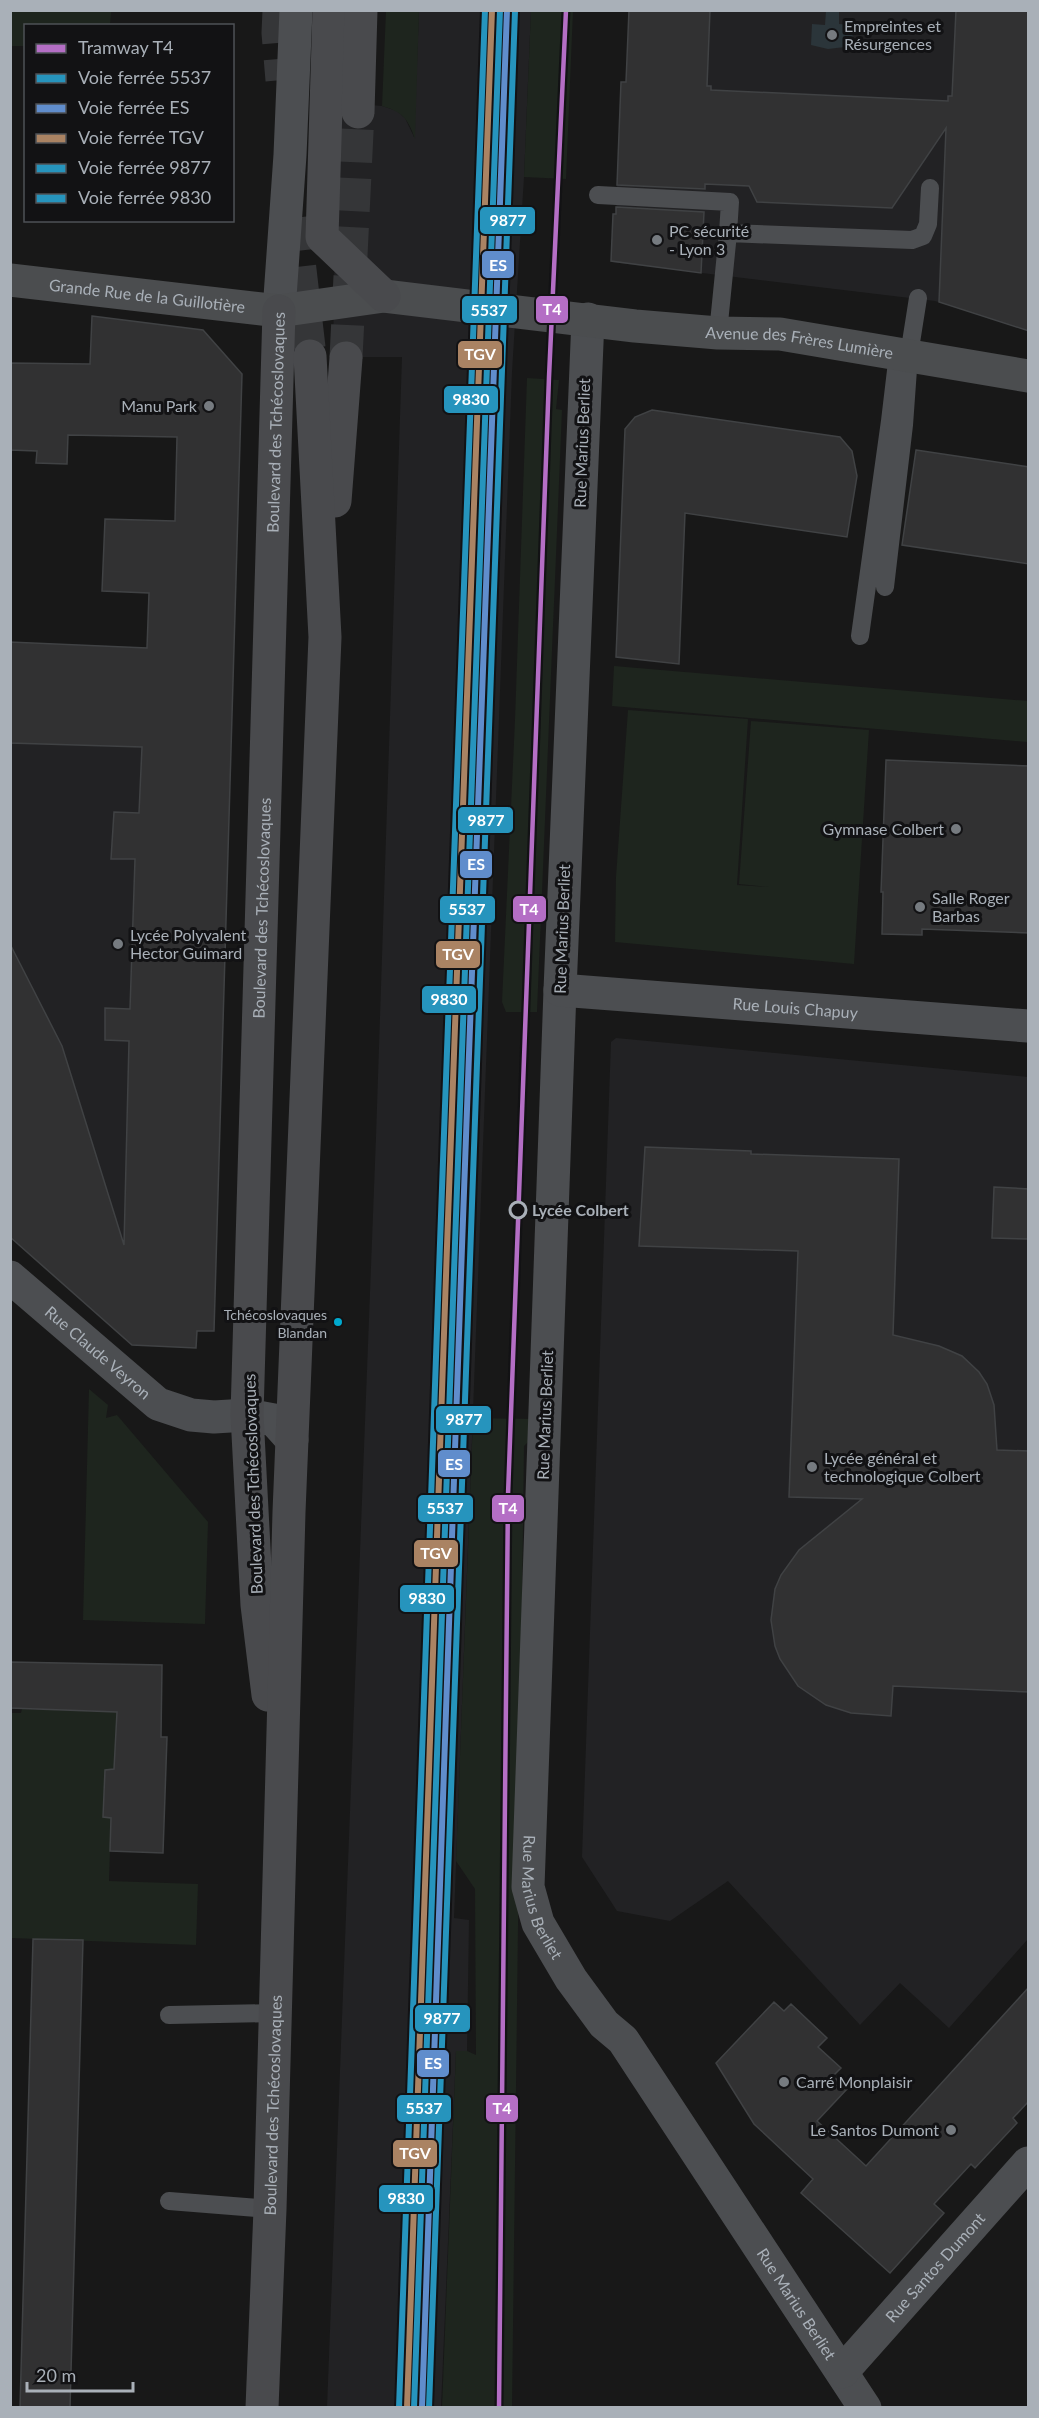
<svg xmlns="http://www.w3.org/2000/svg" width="1039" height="2418" font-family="Lato,sans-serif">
	<rect width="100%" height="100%" fill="#181818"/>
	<path fill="#222224" d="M419 11H531L524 177 512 372 454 1918 469 1920 467 2051 456 2052 441 2407 327 2408 376 1137 402 357H333L337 102 382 106 397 111 405 118 414 137Z
		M629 11H1028V331L935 301 611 262 613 214H616L621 82H626Z
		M11 642 234 651 214 1331H197L196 1348 138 1345V1329L11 1237Z
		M616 1038 1028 1077V1939L949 2028 900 1983 860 2025 728 1881 670 1921 617 1911 582 1857 611 1042Z"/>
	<path fill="#1e251e" d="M11 10 111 11 110 25 26 26 25 46H12Z
		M386 11H419L415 139C408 119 403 112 382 106Z
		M531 11H573L566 179 524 177Z
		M527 378 559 380 556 409 562 410 537 1012H506L502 1002 515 720Z
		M614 666 1028 701V742L612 706Z
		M628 710 748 719 737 885 770 887 739 884 751 721 869 730 854 964 615 942 616 877Z
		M89 1389 108 1405 106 1418 117 1415 208 1522 205 1624 83 1620Z
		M473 1418 531 1419 530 1440 524 1446 512 2407 442 2408 456 2051H467L476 2055 475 1889 456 1861Z
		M22 1709 120 1712 114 1769 105 1770 103 1817 111 1818 109 1881 198 1884 196 1945 11 1938V1713H21Z"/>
	<path fill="#2b353a" d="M826 11H839V24L852 25 853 46 828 49 811 45 812 24 825 25Z"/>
	<path fill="#313132" stroke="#404244" stroke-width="1.5" d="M629 10H710L707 86H711V90L948 101V96H952L956 10H1029V331L939 302 946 128 892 208 757 202 749 186 705 184V189L617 185 621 82H626Z
		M616 207 704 212 701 273 611 261 613 214H616Z
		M92 316 203 330 242 374 214 1331H197L196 1348 132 1345 10 1237V944L62 1046 124 1245 129 1041 105 1040V1008L130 1009 135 859H111L114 812 139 813 142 747 10 743V642L147 648 149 593 102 591 105 519 175 521 177 437 68 435 67 464 36 463 37 451 10 450V363L90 364Z
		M652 410 840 437 852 451 857 476 847 537 685 513 679 664 616 657 625 429 635 417Z
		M916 450 1029 467V564L902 545Z
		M886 760 1029 766V933L922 929V935L882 934 883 892H881Z
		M645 1147 751 1151V1154L899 1159 893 1335 939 1346 962 1356 979 1372 987 1384 994 1405 997 1450 1029 1451V1692L893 1686 891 1716 851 1713 826 1705 798 1686 780 1659 775 1646 771 1620 775 1589 781 1575 799 1550 862 1499 789 1497 798 1251 639 1246Z
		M994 1187 1029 1189V1239L992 1238Z
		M10 1662 162 1665 161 1737H167L163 1853 110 1851 111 1818 103 1817 105 1770 114 1769 117 1712 10 1708Z
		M33 1939 83 1940 70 2408H20Z
		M1029 1987V2101L1013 2118 1017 2123 975 2168 971 2164 934 2204 944 2213 890 2273 801 2193 813 2179 754 2124 716 2063 774 2002 784 2011 791 2004 827 2038 818 2047 841 2068 833 2076 847 2089 817 2121 866 2166Z"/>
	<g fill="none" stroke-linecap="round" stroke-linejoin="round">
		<path stroke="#353638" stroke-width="33" stroke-dasharray="33 16" stroke-linecap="butt" d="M279 10 278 33 282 80
			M294 218 310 356
			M346 358 358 112"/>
		<path stroke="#4c4e51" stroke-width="18" d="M598 195 730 202 728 233
			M718 333 728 233 912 240 923 236 928 224 930 188
			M885 587 904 425 909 355 918 298
			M860 636 890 421 897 362
			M169 2015 275 2013
			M169 2201 270 2209"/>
		<g stroke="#4c4e51" stroke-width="33">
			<path d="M279 311 290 155 296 10"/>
			<path id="s1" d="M588 319 560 990 528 1887 538 1923 571 1979 604 2024 623 2040 865 2408"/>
			<path id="s2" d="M560 990 1028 1026"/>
			<path id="s3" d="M10 1277 158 1404 191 1415 214 1417 247 1415 274 1420 292 1440"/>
			<path id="s4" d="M842 2372 1028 2163"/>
		</g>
		<path stroke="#4b4d4f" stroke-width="33" id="s5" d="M10 280 279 311 384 296 635 326 718 333 780 334 1028 376"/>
		<g stroke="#494a4d" stroke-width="33">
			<path d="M329 10 322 237 384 296"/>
			<path d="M358 112 361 10"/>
			<path d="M335 501 346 358"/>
			<path id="s6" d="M268 1695 257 1605 247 1415 279 311"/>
			<path id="s7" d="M262 2408 270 2209 289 1512 325 637 310 356"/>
		</g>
		<g stroke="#121214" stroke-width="10">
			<path id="rail-1" d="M414 2408C440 1608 472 810 500 10"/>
		</g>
		<g stroke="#121214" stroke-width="10">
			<path id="rail-2" d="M422 2408C447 1608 479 810 507 10"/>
		</g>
		<g stroke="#121214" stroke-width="10">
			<path id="rail-3" d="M407 2408C432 1608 464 810 492 10"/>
		</g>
		<g stroke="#121214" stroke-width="10">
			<path id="rail-4" d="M429 2408C455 1608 487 810 515 11"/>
		</g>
		<g stroke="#121214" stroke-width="10">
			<path id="rail-5" d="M399 2408C425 1608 457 810 485 10"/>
		</g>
		<use href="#rail-1" stroke="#2694bd" stroke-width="6"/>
		<use href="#rail-2" stroke="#608dcc" stroke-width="6"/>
		<use href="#rail-3" stroke="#aa8363" stroke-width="6"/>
		<use href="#rail-4" stroke="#2694bd" stroke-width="6"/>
		<use href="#rail-5" stroke="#2694bd" stroke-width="6"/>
		<g stroke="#121214" stroke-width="9">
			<path id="tram-1" d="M499 2408 508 1495 549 377 566 10"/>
		</g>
		<use href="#tram-1" stroke="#b46ec5" stroke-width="4.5"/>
	</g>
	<g fill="#767b80" stroke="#121214" stroke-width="2">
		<circle cx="832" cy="35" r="6"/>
		<circle cx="657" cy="240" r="6"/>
		<circle cx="209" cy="406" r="6"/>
		<circle cx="956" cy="829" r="6"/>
		<circle cx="920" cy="907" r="6"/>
		<circle cx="118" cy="944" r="6"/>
		<circle cx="812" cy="1467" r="6"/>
		<circle cx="784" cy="2082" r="6"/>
		<circle cx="951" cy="2130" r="6"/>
	</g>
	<circle fill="#121214" stroke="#a9b0b8" stroke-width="3" cx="518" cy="1210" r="8"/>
	<circle fill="#00a9ce" stroke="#121214" stroke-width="2" cx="338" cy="1322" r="5"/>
	<g text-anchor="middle" stroke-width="6" stroke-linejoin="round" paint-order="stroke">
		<g font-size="14" fill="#a9b0b8" stroke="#121214" text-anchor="end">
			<text x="327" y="1320">Tchécoslovaques<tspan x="327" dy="18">Blandan</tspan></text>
		</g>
		<g font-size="16" fill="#a9b0b8" stroke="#121214" text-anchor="start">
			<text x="844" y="32">Empreintes et<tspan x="844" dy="18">Résurgences</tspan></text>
			<text x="669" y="237">PC sécurité<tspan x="669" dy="18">- Lyon 3</tspan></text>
			<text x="197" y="412" text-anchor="end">Manu Park</text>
			<text x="944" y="835" text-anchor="end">Gymnase Colbert</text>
			<text x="932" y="904">Salle Roger<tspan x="932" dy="18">Barbas</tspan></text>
			<text x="130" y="941">Lycée Polyvalent<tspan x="130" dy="18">Hector Guimard</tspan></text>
			<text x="824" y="1464">Lycée général et<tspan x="824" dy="18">technologique Colbert</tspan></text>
			<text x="796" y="2088">Carré Monplaisir</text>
			<text x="939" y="2136" text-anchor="end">Le Santos Dumont</text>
		</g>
		<g font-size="16" fill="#a9b0b8" stroke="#121214">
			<text dy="6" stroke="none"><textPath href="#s5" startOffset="138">Grande Rue de la Guillotière</textPath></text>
			<text dy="6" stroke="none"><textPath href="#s5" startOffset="795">Avenue des Frères Lumière</textPath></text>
			<text dy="6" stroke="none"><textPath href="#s6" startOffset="1274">Boulevard des Tchécoslovaques</textPath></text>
			<text transform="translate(582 443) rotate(-88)" y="6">Rue Marius Berliet</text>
			<text dy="6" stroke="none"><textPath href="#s6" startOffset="788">Boulevard des Tchécoslovaques</textPath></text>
			<text transform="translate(562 929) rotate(-88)" y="6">Rue Marius Berliet</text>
			<text dy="6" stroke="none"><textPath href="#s2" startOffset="236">Rue Louis Chapuy</textPath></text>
			<text dy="6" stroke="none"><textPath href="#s3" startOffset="116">Rue Claude Veyron</textPath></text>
			<text transform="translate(545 1415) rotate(-88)" y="6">Rue Marius Berliet</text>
			<text transform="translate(253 1484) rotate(-92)" y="6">Boulevard des Tchécoslovaques</text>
			<text dy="6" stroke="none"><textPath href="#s1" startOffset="1582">Rue Marius Berliet</textPath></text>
			<text dy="6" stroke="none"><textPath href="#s7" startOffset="303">Boulevard des Tchécoslovaques</textPath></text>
			<text dy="6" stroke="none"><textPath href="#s4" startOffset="140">Rue Santos Dumont</textPath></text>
			<text dy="6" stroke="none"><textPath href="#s1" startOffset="2068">Rue Marius Berliet</textPath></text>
		</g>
		<g font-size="16" font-weight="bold" fill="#a9b0b8" stroke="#121214" text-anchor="start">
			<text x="532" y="1216">Lycée Colbert</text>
		</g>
	</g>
	<g stroke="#121214" stroke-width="2">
		<rect x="479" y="206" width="57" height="29" rx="6" fill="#2694bd"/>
		<rect x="481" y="250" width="34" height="29" rx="6" fill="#608dcc"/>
		<rect x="535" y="295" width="34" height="29" rx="6" fill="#b46ec5"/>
		<rect x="461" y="295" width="57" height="29" rx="6" fill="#2694bd"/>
		<rect x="457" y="340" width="46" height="29" rx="6" fill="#aa8363"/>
		<rect x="443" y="385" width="56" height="29" rx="6" fill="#2694bd"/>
		<rect x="457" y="806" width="57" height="28" rx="6" fill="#2694bd"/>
		<rect x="459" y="850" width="34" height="29" rx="6" fill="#608dcc"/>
		<rect x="512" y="895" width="35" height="28" rx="6" fill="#b46ec5"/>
		<rect x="439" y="895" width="57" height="29" rx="6" fill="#2694bd"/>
		<rect x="435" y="940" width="46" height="29" rx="6" fill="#aa8363"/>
		<rect x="421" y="985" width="56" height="29" rx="6" fill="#2694bd"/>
		<rect x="435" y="1405" width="57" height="29" rx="6" fill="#2694bd"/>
		<rect x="437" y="1449" width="34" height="29" rx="6" fill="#608dcc"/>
		<rect x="491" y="1494" width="34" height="29" rx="6" fill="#b46ec5"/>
		<rect x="417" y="1494" width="57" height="29" rx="6" fill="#2694bd"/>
		<rect x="413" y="1539" width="46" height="29" rx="6" fill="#aa8363"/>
		<rect x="399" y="1584" width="56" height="29" rx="6" fill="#2694bd"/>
		<rect x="414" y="2004" width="57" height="29" rx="6" fill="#2694bd"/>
		<rect x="416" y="2049" width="34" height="29" rx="6" fill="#608dcc"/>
		<rect x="485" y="2094" width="34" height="29" rx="6" fill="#b46ec5"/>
		<rect x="396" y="2094" width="56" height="29" rx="6" fill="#2694bd"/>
		<rect x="392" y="2139" width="46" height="29" rx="6" fill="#aa8363"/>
		<rect x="378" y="2184" width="56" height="29" rx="6" fill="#2694bd"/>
	</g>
	<g font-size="16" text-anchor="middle" font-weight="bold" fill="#fff">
		<text x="508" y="226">9877</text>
		<text x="498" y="271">ES</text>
		<text x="552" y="315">T4</text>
		<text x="489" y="316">5537</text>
		<text x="480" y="360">TGV</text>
		<text x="471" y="405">9830</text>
		<text x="486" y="826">9877</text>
		<text x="476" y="870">ES</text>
		<text x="529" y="915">T4</text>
		<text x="467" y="915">5537</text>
		<text x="458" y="960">TGV</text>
		<text x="449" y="1005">9830</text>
		<text x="464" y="1425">9877</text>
		<text x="454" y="1470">ES</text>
		<text x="508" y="1514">T4</text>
		<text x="445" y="1514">5537</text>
		<text x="436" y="1559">TGV</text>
		<text x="427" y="1604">9830</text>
		<text x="442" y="2024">9877</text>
		<text x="433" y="2069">ES</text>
		<text x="502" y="2114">T4</text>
		<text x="424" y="2114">5537</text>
		<text x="415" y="2159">TGV</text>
		<text x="406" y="2204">9830</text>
	</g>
	<rect width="1039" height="2418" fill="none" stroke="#a9b0b8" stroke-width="24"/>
	<rect x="24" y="24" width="210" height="198" fill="#121214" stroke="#4e5156" stroke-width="1.5"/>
	<rect x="36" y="44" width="30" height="9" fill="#b46ec5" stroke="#4e5156" stroke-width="1.5"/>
	<text x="78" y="54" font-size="18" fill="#a9b0b8">Tramway T4</text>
	<rect x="36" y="74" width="30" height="9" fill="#2694bd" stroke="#4e5156" stroke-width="1.5"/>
	<text x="78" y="84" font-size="18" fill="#a9b0b8">Voie ferrée 5537</text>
	<rect x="36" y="104" width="30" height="9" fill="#608dcc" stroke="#4e5156" stroke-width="1.5"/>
	<text x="78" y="114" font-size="18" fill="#a9b0b8">Voie ferrée ES</text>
	<rect x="36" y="134" width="30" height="9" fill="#aa8363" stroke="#4e5156" stroke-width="1.5"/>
	<text x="78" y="144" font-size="18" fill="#a9b0b8">Voie ferrée TGV</text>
	<rect x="36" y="164" width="30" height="9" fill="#2694bd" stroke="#4e5156" stroke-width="1.5"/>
	<text x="78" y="174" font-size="18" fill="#a9b0b8">Voie ferrée 9877</text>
	<rect x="36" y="194" width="30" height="9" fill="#2694bd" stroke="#4e5156" stroke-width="1.5"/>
	<text x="78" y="204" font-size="18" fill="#a9b0b8">Voie ferrée 9830</text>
	<path d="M27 2382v9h106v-9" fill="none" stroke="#a9b0b8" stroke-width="3"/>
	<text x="36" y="2382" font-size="18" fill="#a9b0b8" stroke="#121214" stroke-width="4.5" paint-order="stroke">20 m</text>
</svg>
